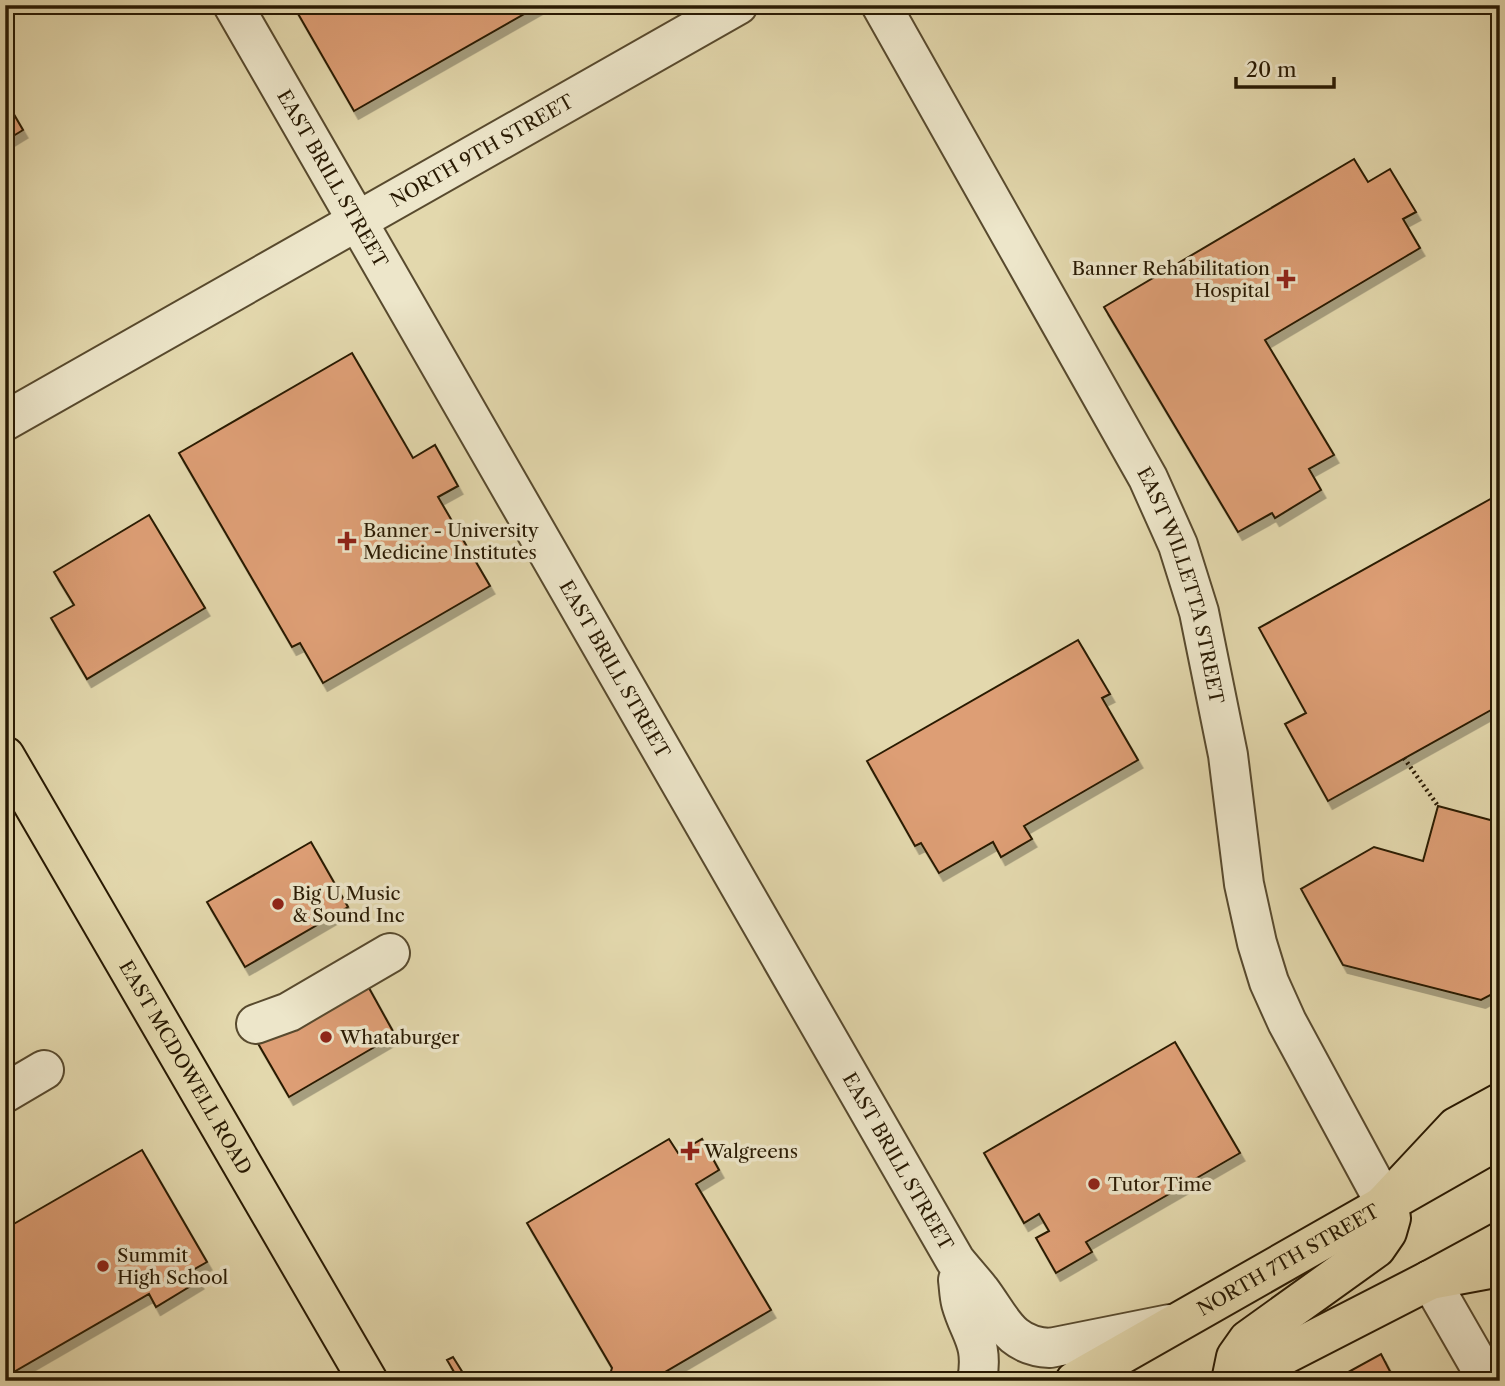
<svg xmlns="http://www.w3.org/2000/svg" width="1505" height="1386" font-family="'Libre Caslon Text',serif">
	<defs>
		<filter id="shadow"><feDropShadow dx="4.5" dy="8" stdDeviation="0" flood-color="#0004"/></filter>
	</defs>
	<rect width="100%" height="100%" fill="#e3d8ad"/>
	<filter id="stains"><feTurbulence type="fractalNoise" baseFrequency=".00286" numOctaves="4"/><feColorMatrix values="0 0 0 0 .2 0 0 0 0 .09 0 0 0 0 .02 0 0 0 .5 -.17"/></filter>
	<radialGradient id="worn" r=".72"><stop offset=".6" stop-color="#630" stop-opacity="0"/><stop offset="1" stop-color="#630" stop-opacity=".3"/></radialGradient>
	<path fill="#dd9e74" stroke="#291a03" stroke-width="2" filter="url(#shadow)" d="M293 5H540L354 111Z
		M5 99 23 130 5 141Z
		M1354 159 1368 182 1390 169 1416 212 1403 219 1420 248 1265 340 1334 455 1309 469 1321 490 1275 518 1272 513 1238 532 1104 307Z
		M352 353 413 458 435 445 458 486 438 497 490 586 323 683 300 643 292 647 179 453Z
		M1494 497 1500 508V705L1328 801 1285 724 1306 713 1259 628Z
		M149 515 205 608 87 679 51 618 74 605 54 572Z
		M1078 640 1110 694 1102 698 1138 760 1024 826 1032 839 1001 857 993 842 939 873 921 843 915 846 867 761Z
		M1500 801V990L1481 1000 1343 965 1301 889 1374 847 1423 861 1438 806 1494 821Z
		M311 842 348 907 245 967 207 902Z
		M364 979 395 1035 289 1097 256 1040Z
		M1175 1042 1240 1153 1086 1242 1092 1252 1056 1273 1036 1238 1049 1231 1039 1214 1024 1223 984 1153Z
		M669 1139 678 1153 702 1139 719 1170 696 1184 771 1310 655 1378 654 1381H608L612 1368 527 1223Z
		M142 1150 207 1262 193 1270 199 1281 156 1307 149 1294 5 1377V1229Z
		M1381 1354 1395 1381H1332Z
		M453 1357 463 1373 457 1377 447 1360Z"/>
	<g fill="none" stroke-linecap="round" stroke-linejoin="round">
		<g stroke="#584a2e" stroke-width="42">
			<g id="minor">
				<path id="s1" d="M233 5 955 1260C963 1270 972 1280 980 1290 1002 1319 1009 1346 1050 1348L1170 1324"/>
				<path id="s2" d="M881 5 1148 478 1178 545 1199 612 1228 755 1244 884 1257 943 1269 982 1287 1022 1385 1203"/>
				<path id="s3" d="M5 421 738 5"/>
				<path d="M256 1024 289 1012 390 953"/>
				<path d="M5 1093 44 1070"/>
				<path d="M958 1280C959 1287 959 1295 961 1303 970 1335 984 1342 977 1381"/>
				<path d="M1430 1280 1488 1381"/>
			</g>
		</g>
		<g stroke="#291a03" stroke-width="42">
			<g id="major">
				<path id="s4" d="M5 756 368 1381"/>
				<path id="s5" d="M1075 1381 1500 1139"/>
				<path d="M1231 1381 1236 1357 1248 1340 1376 1248 1387 1232 1391 1218 1385 1203"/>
				<path d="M1233 1381 1430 1280 1500 1242"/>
			</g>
		</g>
		<g stroke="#291a03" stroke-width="42">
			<path id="highway" d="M1385 1203 1456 1127 1500 1103
				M1430 1280 1500 1267"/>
		</g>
		<path stroke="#291a03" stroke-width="4.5" stroke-dasharray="2 3.5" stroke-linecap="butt" d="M1404 758 1438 806"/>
		<use href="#minor" stroke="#ede6ca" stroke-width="38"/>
		<use href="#major" stroke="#e3d8ad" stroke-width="38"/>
		<use href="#highway" stroke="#e3d8ad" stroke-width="38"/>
	</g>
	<g fill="#8f2418" stroke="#ede6ca" stroke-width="2.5">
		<path d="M1282.5 268.5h7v7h7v7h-7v7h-7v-7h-7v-7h7z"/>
		<path d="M343.5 530.5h7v7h7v7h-7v7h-7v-7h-7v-7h7z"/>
		<circle cx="278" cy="904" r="7"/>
		<circle cx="326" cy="1037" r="7"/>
		<path d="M686.5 1140.5h7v7h7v7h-7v7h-7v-7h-7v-7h7z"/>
		<circle cx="1094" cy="1184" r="7"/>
		<circle cx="103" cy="1266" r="7"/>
	</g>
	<g text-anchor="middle" stroke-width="7" stroke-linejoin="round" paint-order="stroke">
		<g font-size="19" fill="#291a03" stroke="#ede6ca">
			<text dy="7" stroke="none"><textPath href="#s3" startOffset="548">NORTH 9TH STREET</textPath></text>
			<text dy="7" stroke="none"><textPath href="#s1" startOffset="200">EAST BRILL STREET</textPath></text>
			<text dy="7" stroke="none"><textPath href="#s2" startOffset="656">EAST WILLETTA STREET</textPath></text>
			<text dy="7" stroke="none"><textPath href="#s1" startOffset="766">EAST BRILL STREET</textPath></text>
			<text dy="7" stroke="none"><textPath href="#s4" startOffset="360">EAST MCDOWELL ROAD</textPath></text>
			<text dy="7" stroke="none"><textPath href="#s1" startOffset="1334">EAST BRILL STREET</textPath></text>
			<text dy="7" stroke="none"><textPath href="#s5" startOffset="245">NORTH 7TH STREET</textPath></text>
		</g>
		<g font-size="19" fill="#291a03" stroke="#ede6ca" text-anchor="start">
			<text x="1270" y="275" text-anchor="end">Banner Rehabilitation<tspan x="1270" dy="22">Hospital</tspan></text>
			<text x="363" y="537">Banner - University<tspan x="363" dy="22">Medicine Institutes</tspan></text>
			<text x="292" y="900">Big U Music<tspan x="292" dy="22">&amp; Sound Inc</tspan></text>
			<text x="340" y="1044">Whataburger</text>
			<text x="704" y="1158">Walgreens</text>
			<text x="1108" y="1191">Tutor Time</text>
			<text x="117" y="1262">Summit<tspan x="117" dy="22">High School</tspan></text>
		</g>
	</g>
	<rect width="1505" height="1386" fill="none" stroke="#e3d8ad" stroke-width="28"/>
	<rect x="7" y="7" width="1491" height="1372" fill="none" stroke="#291a03" stroke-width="3.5"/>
	<rect x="14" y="14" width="1477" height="1358" fill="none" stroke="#291a03" stroke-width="2"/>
	<path d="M1236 77v10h98v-10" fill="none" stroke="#291a03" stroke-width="3.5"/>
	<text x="1246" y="77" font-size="21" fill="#291a03" stroke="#ede6ca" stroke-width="5" paint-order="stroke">20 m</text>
	<rect width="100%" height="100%" filter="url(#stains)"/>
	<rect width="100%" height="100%" fill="url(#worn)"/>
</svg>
